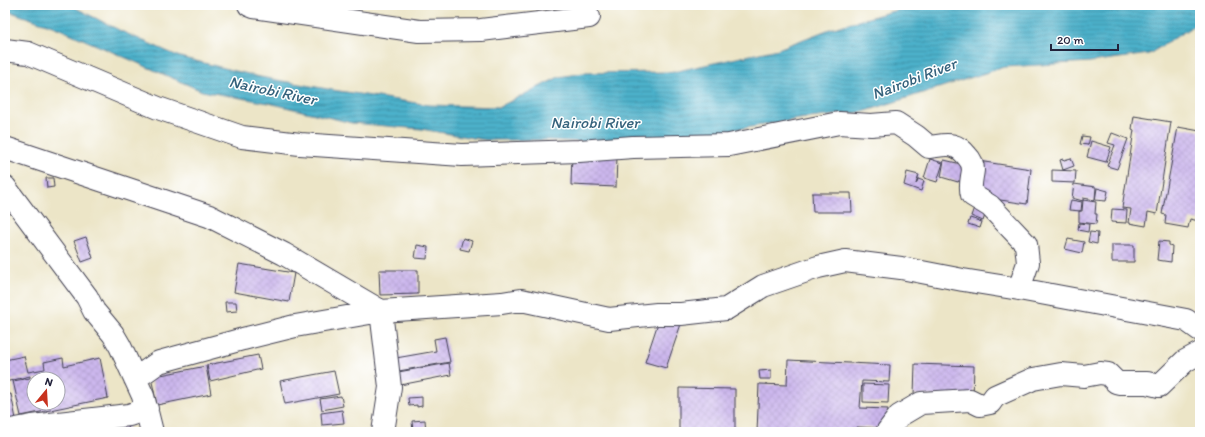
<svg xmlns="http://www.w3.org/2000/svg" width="1205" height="437" font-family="Itim,sans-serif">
	<defs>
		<pattern id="water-rules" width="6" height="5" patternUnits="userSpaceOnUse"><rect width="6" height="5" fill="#4cb1cb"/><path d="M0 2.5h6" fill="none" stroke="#3f90a6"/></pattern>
		<pattern id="building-cross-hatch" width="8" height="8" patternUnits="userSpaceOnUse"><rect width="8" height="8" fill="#ccb7ed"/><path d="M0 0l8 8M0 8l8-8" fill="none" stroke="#af9dcc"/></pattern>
	</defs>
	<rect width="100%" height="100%" fill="#fff"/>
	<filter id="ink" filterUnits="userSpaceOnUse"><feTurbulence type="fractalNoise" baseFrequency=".025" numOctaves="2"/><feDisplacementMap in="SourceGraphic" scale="8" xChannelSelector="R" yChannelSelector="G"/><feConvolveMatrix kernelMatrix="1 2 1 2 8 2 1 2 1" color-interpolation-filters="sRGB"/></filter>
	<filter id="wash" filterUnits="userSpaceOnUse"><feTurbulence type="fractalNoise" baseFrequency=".012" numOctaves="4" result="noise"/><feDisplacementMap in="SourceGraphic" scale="16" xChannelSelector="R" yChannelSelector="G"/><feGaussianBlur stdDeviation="0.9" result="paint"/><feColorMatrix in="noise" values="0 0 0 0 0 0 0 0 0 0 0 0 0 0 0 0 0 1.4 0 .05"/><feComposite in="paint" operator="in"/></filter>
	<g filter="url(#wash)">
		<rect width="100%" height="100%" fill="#ece5c7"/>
		<path fill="url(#water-rules)" stroke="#376a83" d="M5 5H70L121 31 180 57 260 77 333 90 429 105 499 107 559 77 583 73 673 72 778 49 830 29 914 5H1200V22L1149 54 1090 62 1004 67 863 112 800 119 676 139 608 143 548 140H485L421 129 352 123 269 103 202 91 55 27 5 10Z"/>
		<g id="blocks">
			<path fill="url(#building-cross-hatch)" fill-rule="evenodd" d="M1134 116 1171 122 1157 214 1148 212 1146 226 1129 223 1131 209 1122 208 1134 130 1132 129Z
				M1178 127 1200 131V217L1199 221 1190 219 1188 228 1165 224 1166 215 1162 214Z
				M1112 133 1128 139 1117 169 1107 166 1115 145 1108 143Z
				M1082 136 1090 137 1088 145 1080 144Z
				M1091 141 1111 147 1106 162 1087 157Z
				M572 153 617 156 616 187 571 185Z
				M1071 158 1074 166 1063 170 1060 160 1063 159 1064 160Z
				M930 159 943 163 937 182 924 178Z
				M944 160 970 166 966 182 958 181V182L941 177Z
				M978 161 1031 169 1027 204 974 196Z
				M1052 170 1076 171 1075 183 1052 182Z
				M907 172 919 175 916 184 918 179 924 181 921 191 904 185Z
				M46 178H53L54 187 47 188Z
				M1074 184 1096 187 1095 200 1083 198V201L1072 198Z
				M1097 188 1108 191 1106 201 1095 200Z
				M812 193H851L852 212H813Z
				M1071 200 1082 202 1081 211 1069 210Z
				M1083 200 1096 202 1095 214H1097L1096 224 1079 222V211H1082Z
				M976 202 988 206 983 221 971 216Z
				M1112 209 1127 210 1126 223 1111 222Z
				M970 218 982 222 980 228 968 224Z
				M1079 223 1089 224 1088 232 1078 230Z
				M1090 232 1098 233 1097 244 1088 242Z
				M86 237 93 258 82 262 74 241Z
				M463 238 472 241 469 251 460 249Z
				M1068 239 1084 242 1082 253 1065 249Z
				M1159 241 1169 242V245L1172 246 1171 262 1157 260Z
				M417 245 428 247 427 259 415 258Z
				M1112 245H1134V262H1112Z
				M239 264 294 273 289 302 234 292Z
				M379 270H418V294L380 295Z
				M225 302H236L237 311 226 312Z
				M660 317 681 324 666 368 645 362Z
				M445 337 450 362 399 371 396 358 436 351 434 339Z
				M258 355 261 369 210 381 207 365Z
				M24 356 28 372 45 369 44 362 63 358 64 366 100 358 108 398 21 416 13 381 30 378V376L5 382V360ZM34 379H58V403H34Z
				M788 360 890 365 889 382 862 381 860 408 888 409 887 429 857 427 856 432H757L759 384 787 385Z
				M449 363 451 375 400 385 398 372Z
				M915 364 974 366 973 398 914 395Z
				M206 366 211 394 157 405 151 377Z
				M771 370V379H760L759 371Z
				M334 371 339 394 285 404 280 381Z
				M863 384 889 385 888 403 863 402Z
				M679 388 735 389V432H680V429H679Z
				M11 394 16 419 5 421V395Z
				M341 396 343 406 322 410 320 399Z
				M422 397V406L417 407V405L409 406 408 398Z
				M342 410 344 423 322 425 321 413Z
				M425 420 426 432H413L412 421Z
				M128 426 129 432H102V431Z"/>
		</g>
	</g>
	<g filter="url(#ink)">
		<use href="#blocks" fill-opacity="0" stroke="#403f50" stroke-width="1"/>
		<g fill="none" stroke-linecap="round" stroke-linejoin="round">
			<g stroke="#403f50" stroke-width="24">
				<path id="minor" d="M249 5 254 7 419 31 481 30 589 17
					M5 50 28 53 158 108 242 137 300 144 462 155 579 151 633 147 729 145 839 123 871 125 896 123 916 136 929 147C946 145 955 141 967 156 971 160 973 165 973 170 972 179 969 186 972 195L990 206 1026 244 1028 263 1019 289
					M5 148 209 216 284 254 381 311 502 303 521 300 609 319 657 314H681L726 309 763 286 818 267 845 261 901 268 963 280 1019 289 1186 320 1200 330
					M5 187 87 297 94 311 113 334 120 346 143 396 152 432
					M135 379 159 362 243 339 295 326 381 311 390 387 383 432
					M5 431 32 426 129 415 147 409
					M887 432 899 416 921 403 970 400 980 405 990 403 995 396 1033 379 1061 374 1084 376 1100 373 1108 374 1116 382 1120 383H1147L1159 386 1185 361 1200 353"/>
			</g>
			<use href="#minor" stroke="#fff" stroke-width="22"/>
		</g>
	</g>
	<g text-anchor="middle" stroke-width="3" stroke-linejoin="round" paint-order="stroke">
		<g font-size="16" font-style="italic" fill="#35627c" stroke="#fff">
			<text transform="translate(914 78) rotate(-21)" y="6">Nairobi River</text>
			<text transform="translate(273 90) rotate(12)" y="6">Nairobi River</text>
			<text x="595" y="128">Nairobi River</text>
		</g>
	</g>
	<rect width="1205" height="437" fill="none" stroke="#fff" stroke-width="20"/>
	<g transform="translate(46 391) rotate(18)"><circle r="19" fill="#ffffff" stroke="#a7a7b1"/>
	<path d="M0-3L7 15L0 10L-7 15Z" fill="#c8321e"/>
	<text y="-6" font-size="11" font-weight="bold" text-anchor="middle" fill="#22223b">N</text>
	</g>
	<path d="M1051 44v6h67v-6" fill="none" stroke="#22223b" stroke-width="2"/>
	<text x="1057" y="44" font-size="12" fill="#22223b" stroke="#ffffff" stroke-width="3" paint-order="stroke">20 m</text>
</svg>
